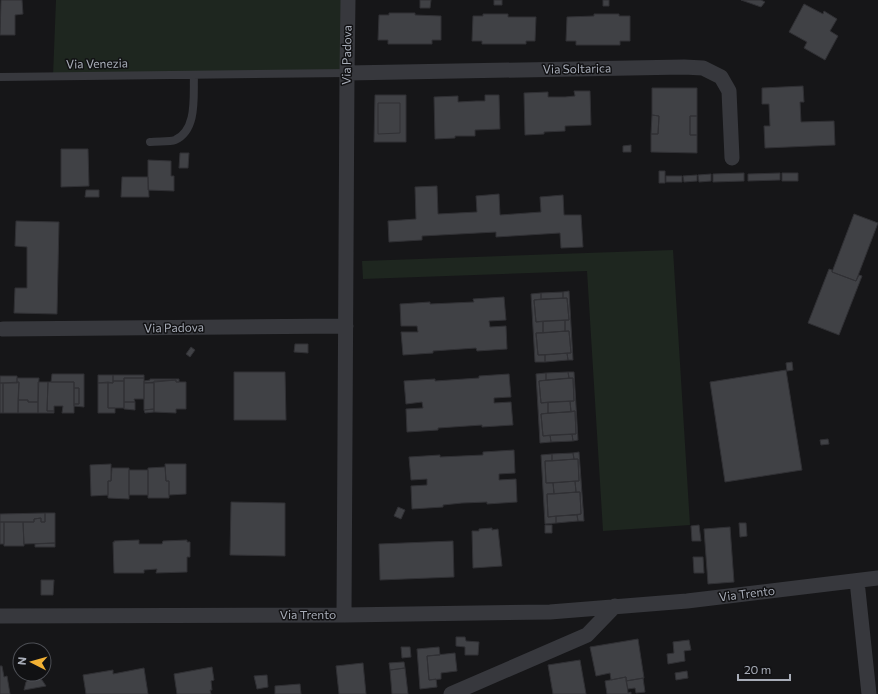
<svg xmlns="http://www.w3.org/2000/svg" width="878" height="694" font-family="Commissioner,sans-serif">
	<rect width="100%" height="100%" fill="#161618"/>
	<path fill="#1e261f" d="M56 0H348L347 73 53 76Z
		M673 250 690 525 603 531 587 271 363 279 362 261Z"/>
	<path fill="#404145" stroke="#303034" d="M1 0H22L23 14 15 15V35H0Z
		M420 0H431L430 8H420Z
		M494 0H502V5H494Z
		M603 0H609V6H603Z
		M741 0H761L765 2 761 7Z
		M804 4 823 14 824 11 837 19 830 31 838 36 825 60 804 48 807 42 789 32Z
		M389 13H415V15L441 16V40H432V44H388V40H378L379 15H389Z
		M483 14H508V17H536L535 41H526V44H482V41H472L473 16H483Z
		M594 14H619V16H630V41H620V45H576V41H566L567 17 594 16Z
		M803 86 804 102H800L801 122 834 121 835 145 765 148 764 126H770L769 104H762V88Z
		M652 88H697V116H690V135H697V153L651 152V134H658L659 116 652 115Z
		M574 91H590L591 125 565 126V131L544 132V134L525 135 524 93 548 92V97H565L575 96Z
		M375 95H406V142H374Z
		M485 95H499L500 129 475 130V136H455V138L435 139 434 97 458 96V102L476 101H485Z
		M378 103H400V133L378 134Z
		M652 115 659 116 658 134H651Z
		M690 116H697V135H690Z
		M631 145V152H623V146Z
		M61 149H88L89 186 61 187Z
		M180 153H189L188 168H179Z
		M148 160 171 161V176H174V191L148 190Z
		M659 171H665V183H659Z
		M744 173V181L713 182V174Z
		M780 173V180L748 181V174Z
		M782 173H798V181H782Z
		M711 174V181L699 182 698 175Z
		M697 175V181L684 182 683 176Z
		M666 176H682V182H666Z
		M122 177H148L149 197H121Z
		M437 186 438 214 477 212 476 196 499 194 500 215 541 212 540 197 563 195 564 215H581L583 247 561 248 560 233 496 237V232L422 236V240L389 242 388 221 416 219 415 187Z
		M86 190H99V197H85Z
		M854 214 878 223 856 281 832 272Z
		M16 221 59 222 57 314 14 313 15 288H27V247L15 246Z
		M829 269 832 270V272L856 281 859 275 862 276 839 335 808 323Z
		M569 291 573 360H568L567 353H571L569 331H565V320H569L567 298H563V292Z
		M563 292V298L541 299V293Z
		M541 293V299L534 300 536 322 543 321V333H536L538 355H545V362H535L531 294Z
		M504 297 506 320 489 321 490 327 506 326 507 349 477 351 476 348 433 351V353L403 355 401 332H418L417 326H401L400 304 430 302V304L474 302 473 299Z
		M567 298 569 320 536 322 534 300Z
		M565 320V331L543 333V321Z
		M569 331 571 353 538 355 536 333Z
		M295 344H308V353L294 352Z
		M191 347 195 350 190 357 186 354Z
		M567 353 568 360 545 362V355Z
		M792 362 793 370 787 371 786 363Z
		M786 370 802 470 725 482 710 382Z
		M234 372H285L286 420H234Z
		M568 372 569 378 546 380V373Z
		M568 372H574L578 440 573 441 572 434H576L575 411 571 412 570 401H574L573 378H569Z
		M546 373V380L539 381 541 403 548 402V413L541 414 543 436 550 435 551 442 540 443 536 374Z
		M52 374H84V407L74 406V404H79V388H74V382H51Z
		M509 374 511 397 494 398V403L511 402 513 425 482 427V425L438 428V430L407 432 406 409 423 408 422 402 406 404 404 381 435 379V381L479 378V376Z
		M98 375H113V383H98Z
		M113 375H144V378H124V381H113Z
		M0 376H17V383H0Z
		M17 378H39L38 402H28V400H18L19 382 17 383Z
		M124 378H144V399H134L135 402H124Z
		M573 378 574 401 541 403 539 381Z
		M150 379H179V382H176V380L144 383V381L150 380Z
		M176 380V382H186V409H176V413L154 412V381Z
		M113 381H124V408H108V382L113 383Z
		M19 382 18 413H3V383Z
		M38 382H48L47 411H54V413H38Z
		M48 382H74V413H62L63 406H54V411H47Z
		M108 382V408H115V413H98V383Z
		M0 383H3V413H0Z
		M144 383H154V409L144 410Z
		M74 388H79V404H74Z
		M18 400H28V402H38V413H18Z
		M570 401 571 412 548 413V402Z
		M124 402H135V410L124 409Z
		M154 409V412L145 413 144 410Z
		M575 411 576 434 543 436 541 414Z
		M572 434 573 441 551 442 550 435Z
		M828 439 829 444 821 445 820 440Z
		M514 450 515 473 499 474V480L516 479 517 502 487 504V502L462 503 443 505V507L412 509 411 486 427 485V479L411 480 409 457 440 455V457L483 455V452Z
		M579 452 584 521H578L577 515 581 514 580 492H576L575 481H579L578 459H574L573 453Z
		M573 453 574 459 552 461V454Z
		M552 454V461H545L546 483H553L554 492V494H547L548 517 556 516V523L545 524 541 455Z
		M578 459 579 481 546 483 545 461Z
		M111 464V481H108V495L91 496 90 465Z
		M165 464H186V494L169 495V481H166Z
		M165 467 166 481H169V498H148V468Z
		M112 468H129V499L108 498V481H111Z
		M129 470H148V495H129Z
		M575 481 576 492 554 494 553 483Z
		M580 492 581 514 548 517 547 494Z
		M231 502 285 503V556L230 555Z
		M398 507 405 510 401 519 394 516Z
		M45 513H55V543L24 544 23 522H34V519L41 518V522H45Z
		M45 513V522H41V518L34 519V522H0V514Z
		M577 515 578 521 556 523V516Z
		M0 522H4V544H0Z
		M4 522H23L24 546H4Z
		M739 523H746L747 536 740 537Z
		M545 525H552V533H545Z
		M699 525 701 541H692L691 526Z
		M730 527 734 582 708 584 704 529Z
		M492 528V530L498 529 502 566 473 568 472 531H479V529Z
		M139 540V544H162L163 541 187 540V542H190V557H187V572L156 573 157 569 144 570V573H114L113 542H115L114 541Z
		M453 541 454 577 380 580 379 544Z
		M55 543V547H35V544Z
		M693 557H703L704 573H694Z
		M41 580H54L53 595H41Z
		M456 637H465L466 641 479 642 478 655H465V647L456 646Z
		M638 639 644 678 626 681V677L611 680 610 673 596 676 590 647Z
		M689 640 691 650 684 651 685 661 668 664 667 654 674 653 673 642Z
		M401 647H410L411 657 402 658Z
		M439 647 440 655 427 656 429 680 436 679 437 687 420 689 417 649Z
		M455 653 457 671 441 673V679L429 680 427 656Z
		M580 660 586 694H553L548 665Z
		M403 662H404L405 668 390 670 389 663Z
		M363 663 366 694H339L336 666Z
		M0 666H2L4 677 7 676 10 694H0Z
		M212 667 214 680 211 681 212 690H210L211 694H177L174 674Z
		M144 668 148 694H86L83 675 113 670V674Z
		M405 668 408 694H392L390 670Z
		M687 671 688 678 676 680 675 673Z
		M267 675 268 687 257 689 254 676Z
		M32 677H36L42 680 46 686 24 690 26 682Z
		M626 677 628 693 631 692V694H607L605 681Z
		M643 678 645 692 636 693 635 688 628 689 626 681Z
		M300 684 301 694H275V686Z"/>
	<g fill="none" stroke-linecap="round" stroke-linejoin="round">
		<path stroke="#37383d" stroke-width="8" d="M0 77 347 73
			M150 142C157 141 170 142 175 140 198 130 193 95 194 75"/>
		<path stroke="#37383d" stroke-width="15" d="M347 73 684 67 703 68 721 77 729 91 732 158
			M3 329 346 326
			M857 581 869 694
			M344 615 347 73 348 0
			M0 616 344 615 550 612 687 601 878 578
			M451 694 587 635 615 606"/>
	</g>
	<g text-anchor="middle" stroke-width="3" stroke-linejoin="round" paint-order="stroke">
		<g font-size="12" fill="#a8adb8" stroke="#111113">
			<text transform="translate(347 55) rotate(-89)" y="4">Via Padova</text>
			<text transform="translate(97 64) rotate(-1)" y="4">Via Venezia</text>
			<text transform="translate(577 69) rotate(-1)" y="4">Via Soltarica</text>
			<text transform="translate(174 328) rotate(-1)" y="4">Via Padova</text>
			<text transform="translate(747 594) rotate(-7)" y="4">Via Trento</text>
			<text x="308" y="619">Via Trento</text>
		</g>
	</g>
	<g transform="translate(32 662) rotate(276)"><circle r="19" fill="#111113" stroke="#4d4f55"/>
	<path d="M0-3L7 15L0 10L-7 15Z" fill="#f2b134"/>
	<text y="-6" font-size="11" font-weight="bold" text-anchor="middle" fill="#a8adb8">N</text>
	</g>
	<path d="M738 674v6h52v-6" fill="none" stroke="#a8adb8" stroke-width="2"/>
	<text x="744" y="674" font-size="12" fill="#a8adb8" stroke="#111113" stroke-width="3" paint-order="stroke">20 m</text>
</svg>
